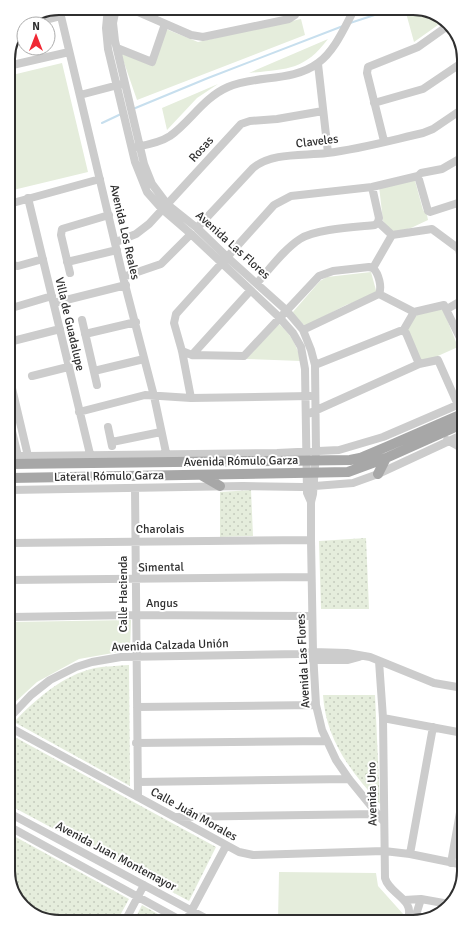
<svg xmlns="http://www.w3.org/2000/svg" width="472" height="930" font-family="Signika,sans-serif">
	<defs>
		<pattern id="grass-dots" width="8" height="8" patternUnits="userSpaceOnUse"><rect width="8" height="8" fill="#e5eddc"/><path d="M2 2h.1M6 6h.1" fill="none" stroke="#c5ccbd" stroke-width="1.8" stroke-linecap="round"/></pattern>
	</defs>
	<rect width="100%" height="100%" fill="#fff"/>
	<path fill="url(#grass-dots)" d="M251 490 253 536 220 537V492Z
		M366 538 369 609H321L319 541Z
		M129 665 130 786 14 722C36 699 63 675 95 668 106 666 118 666 129 665Z
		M323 695H375L380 804C351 771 326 741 323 695Z
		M11 735 216 847 189 901 11 806Z
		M12 835 129 899 117 921 56 922 28 912 12 890Z
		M142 905 170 921H134Z"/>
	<path fill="#e5eddc" d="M419 9 445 20 414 42 406 13Z
		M301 19 305 35 137 100 120 51 153 66 166 29 198 42Z
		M328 39C304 71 286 69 249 73Z
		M62 63 88 172 9 191 8 76Z
		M218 84 197 98 167 130 162 108Z
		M414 177 423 210 427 215 428 220 411 228 393 233 383 221 379 186Z
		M371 272 377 294 346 305 305 326 292 313 320 281 327 277Z
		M444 305V312L458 347 422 363 407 328 412 317Z
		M279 324C291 334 297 346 301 361L246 359Z
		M131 620 130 650 79 659 37 682 11 706V622Z
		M279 872 376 873 378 886 404 915 403 918 278 920Z"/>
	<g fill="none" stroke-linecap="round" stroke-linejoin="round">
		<path stroke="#c7dfee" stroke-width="2" d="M350 23 396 8
			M133 109 208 78 343 26
			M102 123 121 114"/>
		<path stroke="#ccc" stroke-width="8" d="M59 8 123 277 154 396 168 462
			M108 8 106 28 108 49 135 162 147 192 162 209 191 234 279 317 293 333 301 347 305 369 307 493 311 502
			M116 8 113 23 115 41 144 164 152 184 167 204 197 228 227 257 286 310 303 330 311 350 315 365 316 452 313 494 311 502V540L313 652 316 705 322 730 336 760 349 779 384 822
			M129 8 191 35 203 37 289 19 295 15 294 8
			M31 24 61 16
			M21 27 24 26
			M117 48 152 62 165 24
			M318 64 328 153
			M8 66 69 52
			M80 95 122 84
			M374 103 423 89 460 64
			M384 141 367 73 368 67 418 47 449 25
			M136 147C147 145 161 142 170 136 191 121 203 98 228 87 256 75 293 82 318 63 335 51 345 26 355 8
			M418 176 428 211 430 212 461 202
			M372 187 379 218 378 222
			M28 198 90 454
			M9 204 100 179
			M378 222 392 235
			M197 228 253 168C272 152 304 156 327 153 360 149 392 140 423 133L433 129 461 110
			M392 235 432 229 459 249
			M116 242 136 234 149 224 241 124 250 121 277 119 323 111
			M459 249 461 259
			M67 262 117 250
			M9 265 18 266 43 259
			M373 268 392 235
			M373 268C379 274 382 287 379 294
			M70 273 61 235 62 229 109 215
			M123 277 161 264 191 234
			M257 283C270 269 283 250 300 239 315 229 356 227 375 225L378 222
			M379 294 414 312
			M54 303 126 285
			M15 307 52 296
			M447 309 461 301
			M414 312 444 305 462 342
			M82 320 97 385
			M303 330 379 294
			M403 331 406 333 419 364
			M403 331 414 312
			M85 334 136 322
			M9 342 60 329
			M182 351 192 355 244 356 319 276 333 271 369 267 373 268
			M192 355 250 291
			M315 365 400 331H403
			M94 371 144 359
			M32 376 68 367
			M10 380 28 456 27 463 18 456 10 423
			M191 398 182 351 174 323 176 314 274 205 291 196 372 187 418 176 421 173 442 169 461 158
			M79 412 145 395 191 398 310 396
			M310 413 419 364 438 360 458 405
			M108 427 112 446
			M447 440 458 446 462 451
			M112 442 161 432
			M10 460 18 456H28L277 453 339 450 383 437 462 403
			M135 488 138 797
			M10 490 243 486 302 487 353 483 378 474 462 435
			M10 543 311 540
			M10 580 311 577
			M11 617 135 615 312 616
			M309 658 313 660H348L359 657
			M379 661 383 718 385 878C389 894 415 899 408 918
			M137 707 316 705
			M11 716 31 695 50 680 76 667 92 662 121 657 299 654 313 652 347 653 370 657 434 683 463 688
			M383 718 463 733
			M11 728 239 852 253 855 384 851 410 854 464 865
			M136 743 327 741
			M138 782 349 779
			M11 814 209 920
			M176 817 377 814
			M12 828 182 921
			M410 854 433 727
			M451 863 464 790
			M404 900 421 899 449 904
			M415 918 421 899
			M125 921 144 885
			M186 921 226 846"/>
		<path stroke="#a7a7a7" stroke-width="10" d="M10 464 350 460 360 458 386 447 462 414
			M378 474 386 458
			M201 475 220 486
			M10 478 348 472 386 458 462 424"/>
	</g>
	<g text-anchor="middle" stroke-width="4" stroke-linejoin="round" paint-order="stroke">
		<g font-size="12" fill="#2f2f2f" stroke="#fff">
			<text transform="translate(317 141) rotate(-7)" y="4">Claveles</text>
			<text transform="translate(201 149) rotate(-48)" y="4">Rosas</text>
			<text transform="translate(125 232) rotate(77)" y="4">Avenida Los Reales</text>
			<text transform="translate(233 245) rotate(42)" y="4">Avenida Las Flores</text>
			<text transform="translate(70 324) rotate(77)" y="4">Villa de Guadalupe</text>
			<text transform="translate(241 461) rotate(-1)" y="4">Avenida Rómulo Garza</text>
			<text transform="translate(109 476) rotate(-1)" y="4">Lateral Rómulo Garza</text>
			<text x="160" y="533">Charolais</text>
			<text transform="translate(161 567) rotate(-1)" y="4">Simental</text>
			<text transform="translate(123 594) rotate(-90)" y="4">Calle Hacienda</text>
			<text x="162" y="607">Angus</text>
			<text transform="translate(170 645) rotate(-2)" y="4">Avenida Calzada Unión</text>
			<text transform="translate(303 661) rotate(-93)" y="4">Avenida Las Flores</text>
			<text transform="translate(372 794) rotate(-91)" y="4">Avenida Uno</text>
			<text transform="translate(194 814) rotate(29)" y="4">Calle Juán Morales</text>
			<text transform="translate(116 856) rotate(28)" y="4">Avenida Juan Montemayor</text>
		</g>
	</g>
	<path d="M0 0H472V930H0ZM59 15H413A44 44 0 0 1 457 59V871A44 44 0 0 1 413 915H59A44 44 0 0 1 15 871V59A44 44 0 0 1 59 15Z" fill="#fff" fill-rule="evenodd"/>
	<path fill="none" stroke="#2f2f2f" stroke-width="2" d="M59 15H413A44 44 0 0 1 457 59V871A44 44 0 0 1 413 915H59A44 44 0 0 1 15 871V59A44 44 0 0 1 59 15Z"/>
	<g transform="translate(36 36)"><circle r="19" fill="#ffffff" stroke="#acacac"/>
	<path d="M0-3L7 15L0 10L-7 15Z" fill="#f02834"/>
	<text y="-6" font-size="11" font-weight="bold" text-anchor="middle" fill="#2f2f2f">N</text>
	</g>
</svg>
